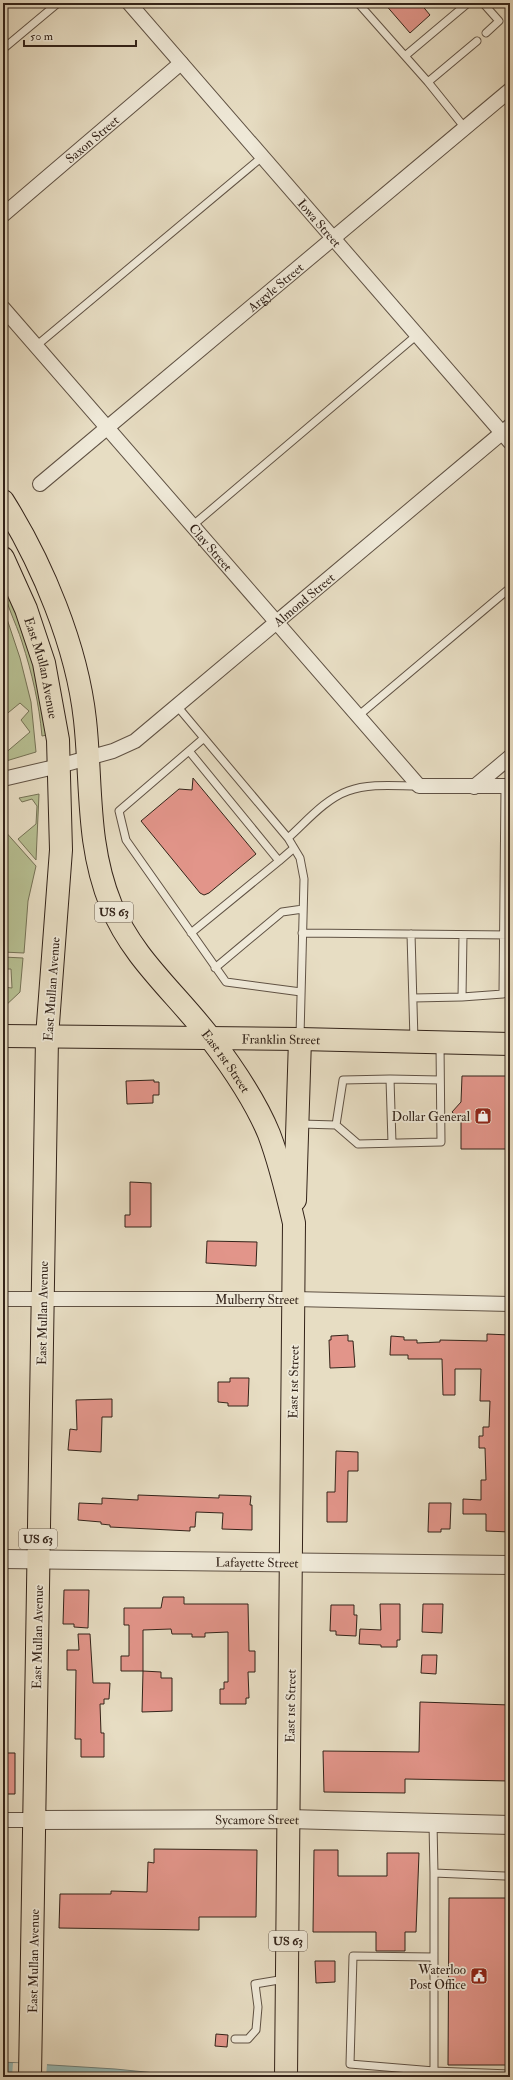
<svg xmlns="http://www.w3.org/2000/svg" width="513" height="2080" font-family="'IM FELL Double Pica',serif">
	<rect width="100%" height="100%" fill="#e7ddc3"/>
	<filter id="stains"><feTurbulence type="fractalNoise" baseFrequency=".005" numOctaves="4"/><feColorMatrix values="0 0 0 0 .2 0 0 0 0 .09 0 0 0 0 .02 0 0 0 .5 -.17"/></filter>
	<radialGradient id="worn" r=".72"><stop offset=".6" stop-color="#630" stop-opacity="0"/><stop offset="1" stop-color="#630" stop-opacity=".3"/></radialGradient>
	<path fill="#b7c093" stroke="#757256" d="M3 580 16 610 35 667 47 735 42 736C39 703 32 673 22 642 16 622 3 600 3 580Z
		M4 610 20 658 31 702 36 752 6 761 3 760V755L30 732 21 720 29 711 20 703 3 717Z
		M39 794 36 860 18 839 36 824 37 806 32 799 22 802 19 798Z
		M3 829 36 866 28 901 24 953 3 952Z
		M3 957 23 958 20 992 3 1008V987L12 988 11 969H3Z"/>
	<path fill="#97bbb7" stroke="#6f7e78" d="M3 2062 115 2069 196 2077H3Z"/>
	<path fill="#e7ddc3" d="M13 2063 47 2064 46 2077H12Z"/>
	<path fill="#e2958a" stroke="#332319" d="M384 3H420L430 15 410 33Z
		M193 778 256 854 209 893 204 895 200 893 141 821 179 789 192 790Z
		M462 1076H510V1149H461V1120L452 1112 461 1102Z
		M154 1080V1082H159V1095H153V1103L127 1104 126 1081Z
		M130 1182 151 1183V1227H125V1215H130Z
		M207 1241 257 1242 256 1266 206 1263Z
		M487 1334 510 1335V1406H507L508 1469H510V1482H508L507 1509H510V1532L486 1531V1514H463V1499L481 1500V1480H486L485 1448H479V1436H483V1427H489L490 1401H480L481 1369H455V1395H443L442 1359H408V1355H390L391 1336 404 1337V1340H417V1343L440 1342V1340L487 1341Z
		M348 1335V1341H353L355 1367 330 1368 329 1340H331V1336Z
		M230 1378H249L248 1406H228V1403L218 1402V1382H230Z
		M112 1399V1417H102L101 1452 68 1450 70 1429 77 1430 76 1400Z
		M336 1451 358 1452V1471H348L347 1522H327V1492H335Z
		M138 1495 219 1498V1495L251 1496 250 1505H252V1530L222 1529 223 1513 196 1512 195 1527H190V1531L110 1527V1525L101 1524V1522L78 1520 79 1503 102 1504V1498L138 1500Z
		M429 1503H451L450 1529H441V1532H428Z
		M64 1590H89L88 1628 74 1627V1624H63Z
		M163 1597H184V1604H248L249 1651H255V1672H248L249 1698H246V1704H220V1689H224V1682H228V1632L205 1633V1637H192V1634H172L171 1629 143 1630V1671H121V1656H129V1625H124V1608H161Z
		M380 1604H400V1640H397V1647H381V1645L359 1644 360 1629 381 1630Z
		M423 1604H443L442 1633 422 1632Z
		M331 1605H354V1615H357L356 1636 336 1635V1631H330Z
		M78 1634H90L93 1683H110L109 1699H104V1704H100L101 1733H104V1757H81V1739H75L76 1670H67V1650H79Z
		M422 1655H437L436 1674 421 1673Z
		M143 1671 161 1672V1678H172V1711L142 1712Z
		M420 1702 510 1705V1781L405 1779V1793L324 1792 323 1751 419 1752Z
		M3 1753H15V1794H3Z
		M154 1849 257 1850 256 1917H199V1930L59 1928 60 1894H111V1891L147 1892 148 1862 154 1863Z
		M314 1850H338V1876H387V1853H419L416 1932H405V1951H376V1932H313Z
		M449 1898H510V2065H448Z
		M315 1961H335V1982L316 1983Z
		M216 2034 228 2035 227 2047 215 2046Z"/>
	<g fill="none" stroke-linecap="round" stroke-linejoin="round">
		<g stroke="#605244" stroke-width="9">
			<path id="service" d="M358 3 428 82 465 128
				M483 3 499 21 486 33
				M3 49 58 3
				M405 56 468 3
				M428 82 477 41
				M36 346 262 157
				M192 526 417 335
				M177 706 288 838 300 858 304 879 300 1036
				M358 716 510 588
				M204 738 119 811 126 840 226 982 301 992
				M189 751 279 861 191 933
				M288 838C306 822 325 799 348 791 370 783 395 786 418 786
				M279 861 294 848
				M302 933 510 935
				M411 934 414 1040
				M215 968 282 912 303 909
				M462 997 503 994 505 786
				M413 998 462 997 463 935
				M390 1079 440 1080
				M301 1124 336 1125 358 1144 441 1142 440 1045
				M336 1125 343 1080 390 1079 392 1143
				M433 1823 434 1873V2071L510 2074
				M434 1873 505 1876
				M433 1957 353 1956 350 2064 434 2071
				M235 2039H248L256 2030 258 2007 255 1984 285 1979"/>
		</g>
		<g stroke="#605244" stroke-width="16">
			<g id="minor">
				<path id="s1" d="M129 3 510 442"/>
				<path id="s2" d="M3 215 181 63"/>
				<path id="s3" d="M3 308 419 786H510"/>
				<path id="s4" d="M40 484 510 90"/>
				<path id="s5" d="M3 779 59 766 113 751 135 741 510 426"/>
				<path d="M474 787 510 757"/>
				<path id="s6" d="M3 1299H294L510 1304"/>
				<path d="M3 1820H35"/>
			</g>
		</g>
		<g stroke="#605244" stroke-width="20">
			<g id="tertiary">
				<path id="s7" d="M3 1559 510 1565"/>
				<path id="s8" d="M35 1820 289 1819 510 1825"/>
			</g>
		</g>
		<g stroke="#332319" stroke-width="24">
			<g id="primary">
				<path id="s9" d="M3 1036 300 1039 510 1044"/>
			</g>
		</g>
		<g stroke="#332319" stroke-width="24">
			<g id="trunk">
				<path id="s10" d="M3 501C42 563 77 646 85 720 92 784 86 844 111 905 132 958 177 994 211 1039 233 1068 255 1100 269 1134 280 1163 287 1193 294 1223L286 2077"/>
				<path id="s11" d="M3 558 26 609 44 663 58 740 61 850 47 1037 30 2077"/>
				<path d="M295 1200 300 1039"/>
			</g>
		</g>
		<use href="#service" stroke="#efe9d8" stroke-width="7"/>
		<use href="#minor" stroke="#efe9d8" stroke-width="14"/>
		<use href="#tertiary" stroke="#efe9d8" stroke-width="18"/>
		<use href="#primary" stroke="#e7ddc3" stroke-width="22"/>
		<use href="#trunk" stroke="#e7ddc3" stroke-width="22"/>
	</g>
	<defs>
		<g id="shop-square" transform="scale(0.9)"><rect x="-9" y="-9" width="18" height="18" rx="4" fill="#8f2418" stroke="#efe9d8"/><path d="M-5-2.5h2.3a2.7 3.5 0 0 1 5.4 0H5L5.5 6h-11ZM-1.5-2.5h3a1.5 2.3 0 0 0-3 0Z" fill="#fff"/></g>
		<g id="civic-square" transform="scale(0.9)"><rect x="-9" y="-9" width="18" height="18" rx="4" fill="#8f2418" stroke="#efe9d8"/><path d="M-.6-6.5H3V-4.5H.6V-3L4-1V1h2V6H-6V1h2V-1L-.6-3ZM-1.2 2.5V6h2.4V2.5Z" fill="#fff"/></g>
	</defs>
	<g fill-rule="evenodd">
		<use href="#shop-square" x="483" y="1116"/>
		<use href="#civic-square" x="479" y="1976"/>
	</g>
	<g text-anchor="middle" stroke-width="3.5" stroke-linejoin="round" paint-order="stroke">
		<g fill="#efe9d8" stroke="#6b5e52" stroke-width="1">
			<rect x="95" y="902" width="38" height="20" rx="3"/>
			<rect x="19" y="1529" width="38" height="20" rx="3"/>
			<rect x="269" y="1931" width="38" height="20" rx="3"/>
		</g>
		<g font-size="12" font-weight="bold" fill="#332319">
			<text x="114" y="916">US 63</text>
			<text x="38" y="1543">US 63</text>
			<text x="288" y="1945">US 63</text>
		</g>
		<g font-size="13" fill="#332319" stroke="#efe9d8">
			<text dy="5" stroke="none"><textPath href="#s2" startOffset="117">Saxon Street</textPath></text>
			<text dy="5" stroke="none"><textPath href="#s1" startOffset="291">Iowa Street</textPath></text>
			<text dy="5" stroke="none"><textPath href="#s4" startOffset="307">Argyle Street</textPath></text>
			<text dy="5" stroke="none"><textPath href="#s3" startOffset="317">Clay Street</textPath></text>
			<text dy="5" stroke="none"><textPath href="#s5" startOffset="358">Almond Street</textPath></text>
			<text dy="5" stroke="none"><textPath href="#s11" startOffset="117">East Mullan Avenue</textPath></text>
			<text transform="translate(51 989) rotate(-86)" y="5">East Mullan Avenue</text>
			<text dy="5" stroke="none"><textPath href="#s9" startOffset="278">Franklin Street</textPath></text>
			<text dy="5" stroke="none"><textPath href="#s10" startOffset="618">East 1st Street</textPath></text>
			<text dy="5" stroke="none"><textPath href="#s6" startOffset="254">Mulberry Street</textPath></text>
			<text transform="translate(42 1313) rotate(-89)" y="5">East Mullan Avenue</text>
			<text transform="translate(293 1382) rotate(-89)" y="5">East 1st Street</text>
			<text dy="5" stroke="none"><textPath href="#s7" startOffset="254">Lafayette Street</textPath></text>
			<text transform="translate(37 1637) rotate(-89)" y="5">East Mullan Avenue</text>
			<text transform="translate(290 1706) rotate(-89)" y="5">East 1st Street</text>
			<text dy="5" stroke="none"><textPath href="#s8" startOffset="222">Sycamore Street</textPath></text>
			<text transform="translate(33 1961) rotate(-89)" y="5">East Mullan Avenue</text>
		</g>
		<g font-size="13" fill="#332319" stroke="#efe9d8" text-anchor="end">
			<text x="470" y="1121">Dollar General</text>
			<text x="466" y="1974">Waterloo<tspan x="466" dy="15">Post Office</tspan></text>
		</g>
	</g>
	<rect width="513" height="2080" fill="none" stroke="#e7ddc3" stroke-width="16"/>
	<rect x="4" y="4" width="505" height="2072" fill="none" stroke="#332319" stroke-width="2"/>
	<rect x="8" y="8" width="497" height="2064" fill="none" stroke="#332319"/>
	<path d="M24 40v6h112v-6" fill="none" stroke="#332319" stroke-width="2"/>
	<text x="30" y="40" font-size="12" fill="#332319" stroke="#efe9d8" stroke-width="3" paint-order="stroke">50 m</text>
	<rect width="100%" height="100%" filter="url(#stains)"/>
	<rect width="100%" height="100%" fill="url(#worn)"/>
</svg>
